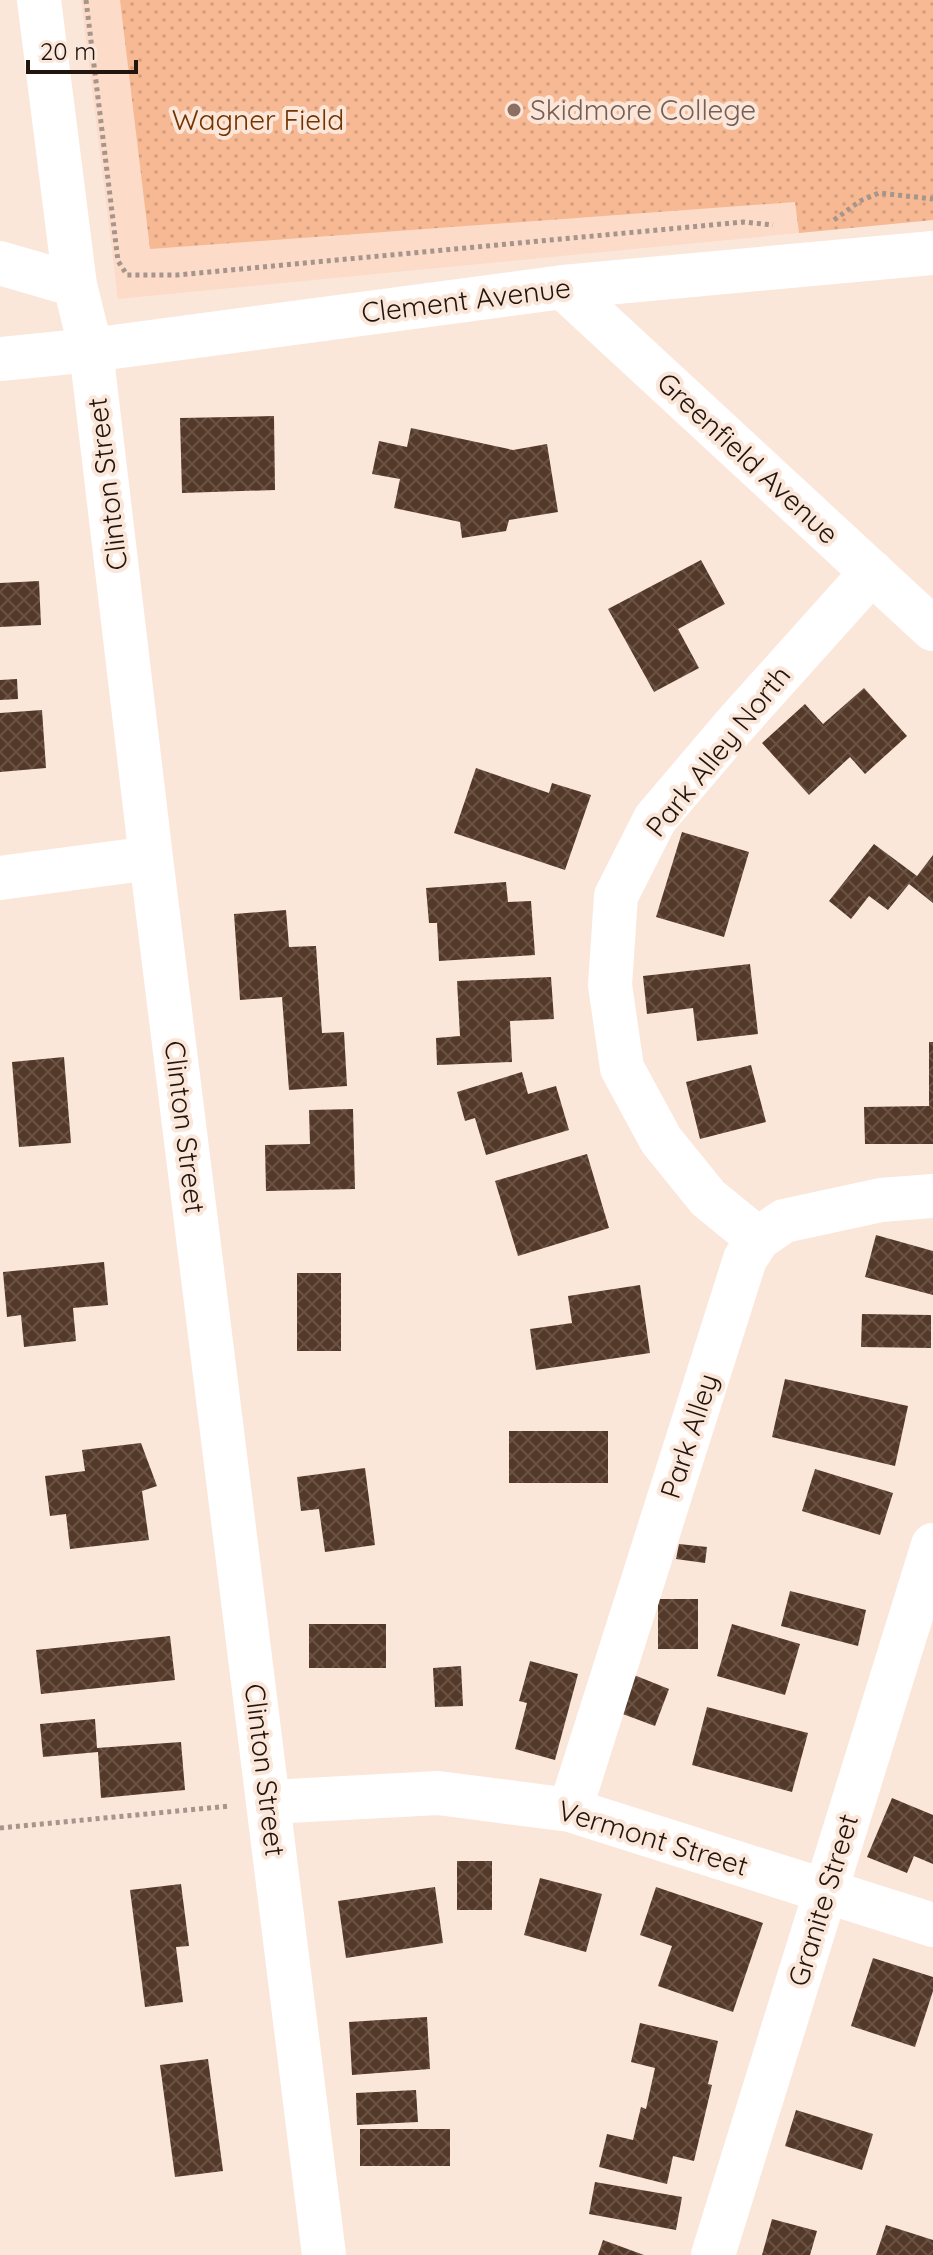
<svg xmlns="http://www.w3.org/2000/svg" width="933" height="2255" font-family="Quicksand,sans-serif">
	<defs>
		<pattern id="park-dots" width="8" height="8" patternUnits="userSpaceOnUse" patternTransform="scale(2)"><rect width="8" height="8" fill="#f7b994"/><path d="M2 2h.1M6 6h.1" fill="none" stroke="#d39e7e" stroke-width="1.8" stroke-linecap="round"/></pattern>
		<pattern id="building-cross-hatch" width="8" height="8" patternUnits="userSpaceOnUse" patternTransform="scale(2)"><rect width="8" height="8" fill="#543929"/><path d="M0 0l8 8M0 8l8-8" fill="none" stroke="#695345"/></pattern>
	</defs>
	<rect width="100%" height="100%" fill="#fbe6da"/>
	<path fill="#fcdbc8" d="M81 0H933V220L118 299Z"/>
	<path fill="url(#park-dots)" d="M120 0H933V220L799 233 795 202 150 249Z"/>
	<path fill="url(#building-cross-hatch)" d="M274 416 275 490 182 493 180 418Z
		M411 428 513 450 547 444 558 512 509 520 506 531 462 538 460 522 394 508 400 479 372 474 379 441 407 447Z
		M701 560 725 604 678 629 699 668 654 692 608 609Z
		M39 581 41 625 0 627V583Z
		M17 679 18 699 0 700V680Z
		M864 688 907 736 865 774 850 757 809 795 762 743 805 704 823 724Z
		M42 710 46 768 0 772V713Z
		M476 768 549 793 552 783 591 795 565 870 454 833Z
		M682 832 749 852 724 937 656 917Z
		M874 844 917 876 933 855V903L909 884 888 910 869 896 851 919 829 901Z
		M506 882 508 902 531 901 535 955 439 961 437 923H429L426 888Z
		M286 910 289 947 316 946 322 1033 344 1032 347 1086 289 1090 282 997 240 1000 234 914Z
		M750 964 758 1034 697 1041 693 1008 647 1014 643 976Z
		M551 977 554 1019 510 1021 512 1062 437 1065 436 1038 460 1036 457 981Z
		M929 1042H933V1144H865L864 1107 929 1106Z
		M64 1057 71 1143 19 1147 12 1062Z
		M751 1065 766 1122 700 1139 686 1082Z
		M522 1072 528 1094 556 1086 569 1130 486 1155 475 1118 465 1121 457 1092Z
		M353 1109 355 1189 266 1191 265 1145 310 1144 309 1110Z
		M587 1154 609 1228 518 1256 495 1181Z
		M876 1235 933 1251V1295L865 1277Z
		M104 1262 108 1305 73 1308 76 1341 24 1347 21 1315 7 1317 3 1272Z
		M297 1273H341V1351H297Z
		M640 1285 650 1353 536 1370 530 1329 572 1323 568 1296Z
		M862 1314 931 1315V1348L861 1347Z
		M785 1379 908 1406 895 1466 772 1437Z
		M509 1431H608V1483H509Z
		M141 1443 157 1486 142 1491 149 1540 70 1549 66 1514 50 1516 45 1476 85 1471 82 1450Z
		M365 1468 375 1545 325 1552 319 1509 301 1511 297 1477Z
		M815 1469 893 1493 880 1535 802 1511Z
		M679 1544 707 1547 705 1563 676 1559Z
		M790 1591 866 1610 858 1646 781 1626Z
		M658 1599H698V1649H658Z
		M309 1624H386V1668H309Z
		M732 1624 800 1644 785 1695 717 1676Z
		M170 1636 175 1680 41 1694 36 1650Z
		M530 1661 578 1674 555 1760 515 1749 527 1703 519 1701Z
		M461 1666 463 1706 435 1707 433 1668Z
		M634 1675 669 1689 655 1726 620 1713Z
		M707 1707 808 1733 792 1792 692 1765Z
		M95 1719 97 1748 181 1742 185 1790 101 1798 98 1752 43 1757 40 1724Z
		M892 1798 933 1815V1864L914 1856 907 1873 867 1857Z
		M457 1861H492V1910H457Z
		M540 1878 602 1894 586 1952 524 1935Z
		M181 1884 189 1946 176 1947 183 2002 145 2007 130 1890Z
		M435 1887 443 1943 346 1958 338 1901Z
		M656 1887 763 1923 733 2012 658 1986 672 1946 640 1935Z
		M873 1958 933 1977V1991L915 2047 851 2026Z
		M427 2017 430 2069 352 2075 349 2022Z
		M640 2023 718 2041 708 2084 712 2085 694 2161 673 2156 667 2184 599 2167 607 2134 633 2140 641 2107 646 2109 655 2068 631 2062Z
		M208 2059 223 2171 175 2177 160 2065Z
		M416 2090 418 2122 357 2125 356 2093Z
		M796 2110 873 2134 862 2170 785 2146Z
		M360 2129H450V2166H360Z
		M595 2182 682 2197 676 2230 589 2214Z
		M772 2219 817 2231 810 2255H762Z
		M886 2225 933 2240V2255H876Z
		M603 2240 644 2255H598Z"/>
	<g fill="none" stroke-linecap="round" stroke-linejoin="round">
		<path stroke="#a6958b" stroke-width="5" stroke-dasharray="4 4" stroke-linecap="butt" d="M86 0 118 261 127 275H177L743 222 773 225
			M834 220 860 201 879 193 933 199
			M0 1828 230 1806"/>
		<path stroke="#fff" stroke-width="44" d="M39 0 75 285 91 350 151 858 324 2255
			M0 263 75 285
			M563 287 933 629
			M0 359 91 350 563 287 933 253
			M0 878 151 858
			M758 1239 708 1198 661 1140 622 1068 610 985 616 896 655 819 733 727 872 572
			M269 1802 438 1793 570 1810 933 1925
			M570 1810 745 1259 758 1239 784 1221 881 1200 933 1196
			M713 2255 933 1545"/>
	</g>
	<circle fill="#8d6e63" stroke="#fbe6da" stroke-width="3" cx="514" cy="110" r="8"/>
	<g text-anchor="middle" stroke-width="8" stroke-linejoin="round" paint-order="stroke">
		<g font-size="28" fill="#785e54" stroke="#fbe6da" text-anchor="start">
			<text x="530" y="120">Skidmore College</text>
		</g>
		<g font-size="28" fill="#733400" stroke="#fbe6da">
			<text x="258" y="130">Wagner Field</text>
		</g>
		<g font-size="28" fill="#21150e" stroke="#fbe6da">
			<text transform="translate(466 300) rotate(-7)" y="10">Clement Avenue</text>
			<text transform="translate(748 458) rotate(43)" y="10">Greenfield Avenue</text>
			<text transform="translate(107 484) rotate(-97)" y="10">Clinton Street</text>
			<text transform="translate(718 751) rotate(-51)" y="10">Park Alley North</text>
			<text transform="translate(185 1127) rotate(83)" y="10">Clinton Street</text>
			<text transform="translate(689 1436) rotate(-72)" y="10">Park Alley</text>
			<text transform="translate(265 1770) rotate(83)" y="10">Clinton Street</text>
			<text transform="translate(653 1838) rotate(17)" y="10">Vermont Street</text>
			<text transform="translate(823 1900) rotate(-73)" y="10">Granite Street</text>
		</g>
	</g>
	<path d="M28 60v12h108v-12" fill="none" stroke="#21150e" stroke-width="4"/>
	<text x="40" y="60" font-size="24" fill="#21150e" stroke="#fbe6da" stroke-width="6" paint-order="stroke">20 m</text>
</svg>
